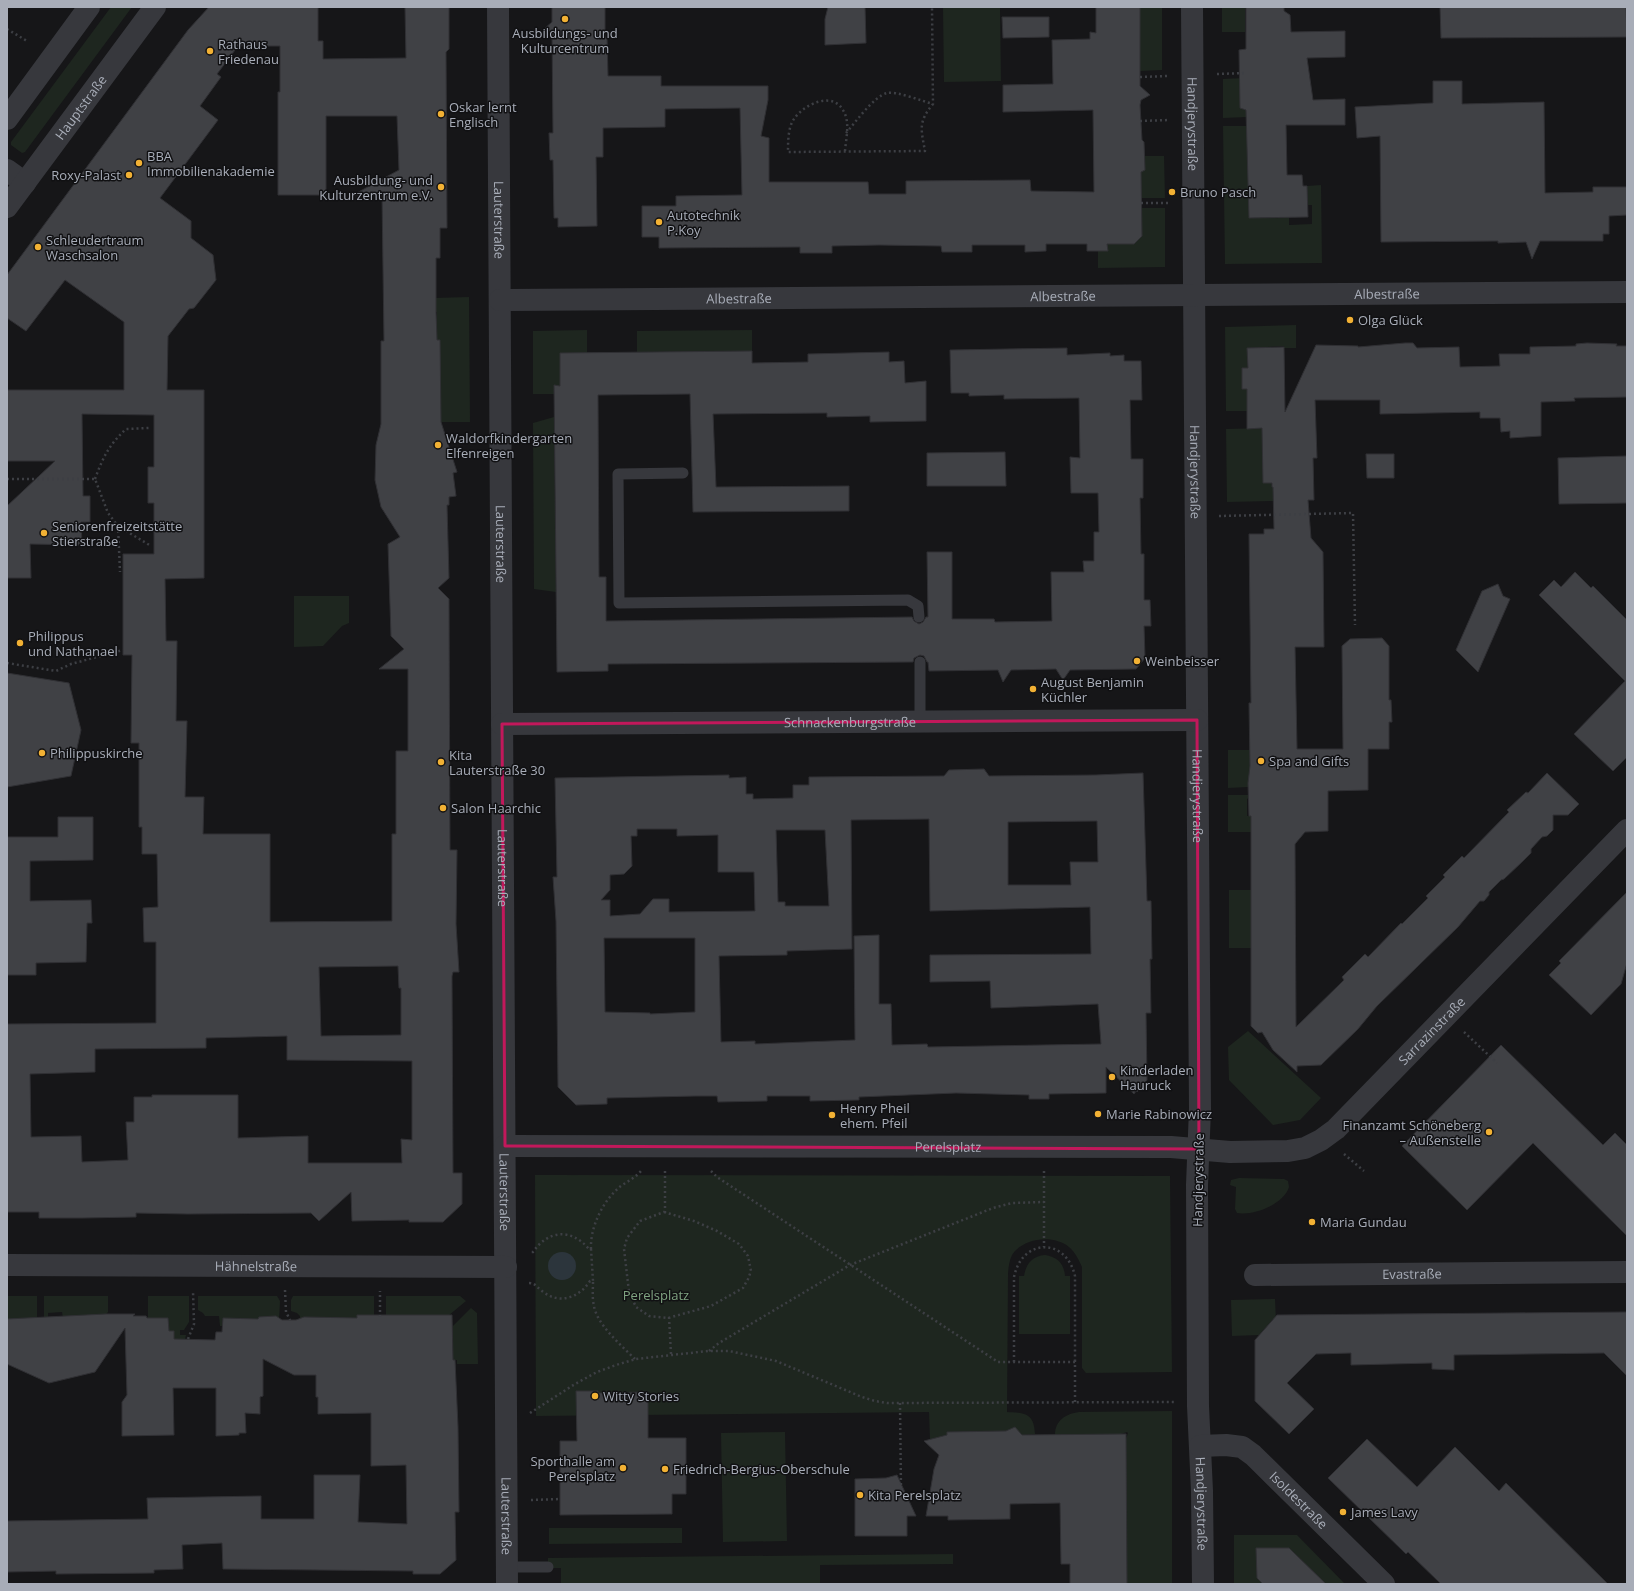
<svg xmlns="http://www.w3.org/2000/svg" width="1634" height="1591" font-family="'Open Sans',sans-serif">
	<rect width="100%" height="100%" fill="#161618"/>
	<path fill="#1e261f" d="M111 7H132L25 152 22 153 11 145V142Z
		M943 7H1000L1001 81 944 82Z
		M1140 7H1162V70L1140 71Z
		M1222 7H1245V32H1222Z
		M1244 78 1243 108V110H1246L1247 117 1223 118V79Z
		M1223 126H1247L1249 218 1289 217V225L1312 224V205H1308L1307 186 1321 185 1322 263 1225 264Z
		M1141 156H1164L1165 198H1141Z
		M1141 208H1165V267L1098 268V251H1107V244H1134L1142 236Z
		M469 297 470 422H441L435 340 437 312H435L434 298Z
		M1296 325V348H1284V346L1247 348 1248 368H1242V389H1247V411H1226L1225 327Z
		M587 330V353H560V386L554 385V394H533V331Z
		M752 330V351L637 352V331Z
		M554 417 556 592 534 589 533 423Z
		M1266 428 1272 487H1273L1274 501 1227 502 1226 429Z
		M294 596H349V623L342 626 323 646 294 647Z
		M1228 750H1250L1251 785 1248 787 1228 788Z
		M1228 795H1249V798L1247 799V816H1251V832H1228Z
		M1229 890H1251V948H1229Z
		M1248 1031 1321 1098 1300 1120 1273 1125 1229 1080 1228 1047Z
		M535 1175 1170 1176 1172 1372 1086 1373 1082 1368V1267C1079 1260 1075 1252 1069 1247 1053 1234 1023 1238 1012 1255 1009 1261 1008 1270 1008 1276L1007 1412C1025 1413 1034 1413 1035 1434L1022 1435C1017 1428 1013 1428 1006 1431L947 1432V1435L930 1440 929 1412 536 1416Z
		M1239 1178 1284 1179 1288 1181 1289 1187C1284 1204 1254 1216 1237 1213L1235 1209 1236 1187 1230 1185 1231 1180Z
		M1045 1255C1057 1257 1064 1263 1065 1276H1070V1334H1019V1276H1024C1026 1264 1032 1256 1045 1255Z
		M7 1296H37V1318L8 1319Z
		M44 1296H108V1312L106 1314 63 1318 62 1312 48 1313V1318H44Z
		M148 1296H189V1322L184 1330H180V1335H186L185 1339 174 1340 173 1331H169L168 1318H148Z
		M198 1296H277L280 1301 279 1320 259 1317 257 1320 223 1318 222 1326H220L219 1316H205L203 1313 198 1310Z
		M293 1296H374V1315H358L357 1318 304 1317 300 1320V1316L297 1313 291 1311V1300Z
		M386 1296H460L466 1301 448 1316 411 1315 386 1318Z
		M1275 1299 1276 1321 1273 1319 1259 1335 1232 1336 1231 1300Z
		M471 1308 477 1313 478 1364H457V1360H453V1326Z
		M1172 1411V1584H1127L1126 1439 1128 1433 1127 1432 1121 1434 1055 1435C1055 1420 1066 1414 1079 1412Z
		M785 1432 787 1541 723 1542 721 1433Z
		M549 1528H682V1543L549 1544Z
		M1234 1535H1297L1345 1584H1326L1289 1548H1256L1257 1578 1263 1584H1234Z
		M953 1554V1564L820 1565V1584H561V1568H548V1558Z"/>
	<path fill="#2c353c" d="M548 1266a14 14 0 1 1 28 0a14 14 0 1 1-28 0Z"/>
	<path fill="#404145" stroke="#303034" fill-rule="evenodd" d="M209 7H318V41H323V59L406 58 405 7H449V49L446 52 447 228H440V258H436V312L437 340H440L441 422 457 472 453 473 456 496 449 497V505H447L449 578 438 588 449 599 450 850H457L456 924 459 972H453L452 976 453 1173H462V1204L443 1222H409V1220L352 1221 351 1192 319 1221 311 1213 188 1214 136 1213V1217L83 1218H39V1212H7V1024L156 1023V942H144L143 908 158 907 157 854H142V827H139V743H131L132 655H123V554H154V503H148V467H154V415L82 414 83 496H90V522H81L82 545 30 544 31 578H7V506L55 461H7V390H124V322L65 280 26 331 7 318V275L188 30ZM238 46H280V92H278V195H326V116H397L399 170 353 195H382L384 341H381V424L376 445 375 480 381 507 400 537 388 544 391 636 404 649 379 669H408V751H396V834H392V921L270 922V834H203L204 797H185L187 721H176L177 641H166L165 579 204 578V390H167L168 336 189 309 194 308 216 280 213 255 191 238V221L160 198 218 120 200 106 221 77 217 74ZM398 966 399 988H401V1035L321 1036 319 967ZM287 1036V1060L412 1061V1140L401 1139 402 1163H308V1136L238 1138V1095H152V1097H134V1122H126L128 1160 82 1162 81 1136 31 1137 30 1074 95 1072V1049L206 1048V1038Z
		M552 7H605V37H607L608 76H661V86H768V100L761 136 769 138V182H868L869 194H906V181L1030 180 1031 191 1094 192 1093 110 1003 112V85L1053 84 1052 40 1090 39V32L1096 33V7H1140V86L1150 95 1141 100 1140 105 1142 140 1144 142 1145 170 1141 172 1142 236 1134 244H1107L1108 251H1087V244H1046V251L1025 252V245H972V252H942L941 246 879 245 832 246V253H800V247L659 248V237H642V206H676V196L742 195 740 108 665 109V127L603 128V157H596L597 226 558 227V218H554L553 160H550L549 133H553L552 34 544 29 552 22Z
		M828 7H865L866 43 825 45V19Z
		M1246 7H1284V11L1290 15 1291 32 1345 31V57L1307 58 1313 100 1345 99V125H1286L1287 175H1302L1303 186H1307L1308 217 1249 218 1246 110 1240 108 1239 50 1246 49Z
		M1440 7H1626L1627 37 1441 38Z
		M1002 17H1049V37L1003 38Z
		M1433 81H1462V104L1544 102 1545 193 1593 192V187H1627V215L1609 216V234H1603V241H1540L1532 259 1526 242 1498 243V241L1381 242 1380 136 1357 138 1355 107 1433 103Z
		M1405 343H1413L1417 348 1459 347 1460 367 1500 366 1499 354H1530V347L1576 346V344L1587 343 1617 344 1616 346H1627V397L1574 398 1575 401 1541 402V436L1510 438V431L1501 432 1500 418H1480V412L1380 414V400H1315L1317 458H1313L1314 500H1308L1311 538 1323 552 1324 647H1295L1297 749H1343L1342 646 1350 639 1382 638 1389 646V700H1391L1392 722H1389V749H1368V790L1328 791V831L1305 832 1295 844 1296 1027 1344 980 1342 977 1365 954 1368 957 1401 923 1402 924 1428 898 1426 896 1445 877 1443 875 1462 856 1464 858 1509 812 1507 810 1526 792 1528 793 1547 773 1579 804 1568 815H1553V830L1547 836 1542 837 1531 849V853L1522 862 1504 879 1501 880 1489 892V895L1484 901H1480L1458 927 1377 1006 1358 1029 1321 1065 1297 1066V1072L1273 1050 1262 1032 1258 1033 1251 1026V816H1249L1248 783 1250 766 1249 703H1251L1249 534H1264V529H1274L1273 487H1272V483H1263L1262 428 1247 429V389H1242V368H1248L1247 348 1284 347 1285 412 1316 345 1358 346V347Z
		M1067 348V355L1110 353V356L1124 355V361H1141L1142 400H1130L1131 459H1143V498H1140L1141 554H1144V600H1150L1151 626H1144L1145 658 1136 669 1070 670 1063 680 1056 669 1011 670 1003 682 998 670 929 671 928 662H927L924 656 920 655 914 658 913 662 608 664V671L557 672 554 385 560 386V353L752 351V363L808 362V354L889 352V362L904 361 905 383 926 381V421L870 422V416L827 417V413L713 414 716 487 849 486V511L693 512 690 394 598 395 599 577H606V621L912 617 914 621 919 624 923 622 926 617H928L927 552H952V619H994L995 622 1052 621 1051 572H1084L1083 561H1094V532H1099L1098 493H1071L1070 457 1080 458 1079 398 1004 399V395L969 396V393H951L950 350Z
		M1005 452 1006 486H927V453Z
		M1366 454H1394V478H1367Z
		M1627 456V503L1559 504 1558 458Z
		M1575 572 1591 588 1593 586 1627 620V757L1613 771 1574 734 1625 681 1539 595 1554 580 1561 587Z
		M1498 584 1503 596 1510 599 1478 672 1456 650 1482 591Z
		M7 673 69 683 81 730 71 776 7 787Z
		M984 769 989 776 1096 775 1143 773 1147 901H1151L1152 959H1150L1151 1013H1146L1147 1080 1137 1092 1136 1091 1134 1094 1106 1067V1093L1049 1094V1099H1029V1095L956 1093 859 1097V1100L810 1101V1096H767V1101L718 1102 717 1096H696L607 1098V1104L576 1105 558 1087 556 921 553 877H557L555 778 729 775V778L746 777V794H753V799L793 798V785H809V777L944 776 949 770ZM929 819 930 911 1090 907 1091 954 930 955V982L990 981 991 1008 1098 1004 1101 1044 928 1047 927 1044 892 1045 891 1004H879V935L854 936 855 1040 755 1044V1041L721 1042 719 956 787 955V951L852 949 851 820ZM1097 821 1098 862H1070L1071 885H1008V822ZM637 829H677V836L718 835V872H754L755 911 669 912V899H653L640 914 610 916V900H601L610 890V875L624 874 632 866 631 836H637ZM776 830H825L829 906H785V902H778ZM604 938H695V1012L650 1014V1013L605 1012Z
		M58 817H93V860L30 861V901L91 900 92 923H87L86 962 36 963V975H7V837H58Z
		M1627 892V963L1621 984 1591 1015 1549 975 1561 963 1559 961Z
		M1501 1045 1603 1145 1615 1133 1627 1145V1236L1533 1143 1467 1210 1402 1146Z
		M1627 1312V1376L1604 1353 1454 1355V1370L1432 1369V1363L1351 1365V1353L1316 1354 1287 1383 1314 1409 1289 1434 1255 1401V1340L1277 1315Z
		M106 1314H135L133 1316H146L147 1318H168L169 1331H174V1339L215 1340 216 1332H222L223 1318 258 1319 259 1317 276 1316 282 1320H296L304 1317 357 1318V1315H452L453 1360H455L458 1427 459 1512H455L456 1560 440 1574H413V1571L223 1569 222 1543 182 1545 183 1569 154 1570V1573L56 1574V1571L7 1572V1521L148 1519 147 1498 261 1496V1519H314V1475H360L358 1522 407 1524 406 1465 371 1466V1413L318 1414V1397H316V1375H294L263 1359V1396L260 1397V1414L245 1413 246 1433H239V1435L216 1436V1388H173L174 1435 122 1436V1402L127 1395 125 1328 95 1372 49 1383 7 1364V1319Z
		M576 1391H598V1393L648 1392V1438H686V1494H672V1514L560 1515V1441H577Z
		M1015 1427 1022 1435 1126 1434 1127 1584H1070V1564H1061L1060 1503 1010 1504V1519L948 1520V1516H926L934 1469 939 1455 924 1441 947 1435V1432L1006 1431Z
		M1367 1439 1417 1487 1455 1447 1499 1491 1506 1483 1608 1584H1441L1408 1552 1406 1554 1328 1478Z
		M897 1475 916 1516H907V1536H855V1479L886 1478Z
		M1256 1548H1289L1326 1584H1263L1257 1578Z"/>
	<g fill="none" stroke-linecap="round" stroke-linejoin="round">
		<path stroke="#3d3f44" stroke-width="2.5" stroke-dasharray="2 3" stroke-linecap="butt" d="M7 29 27 41
			M1217 74 1246 73
			M1140 77 1168 76
			M1140 121 1169 120
			M846 133C855 123 874 96 887 93 897 91 922 101 933 104
			M845 151C846 139 850 123 844 112 834 90 804 104 794 119 788 127 788 142 788 152L925 151C921 129 918 122 933 104L932 7
			M1141 203H1169
			M7 479H95L108 513 118 526 151 546
			M95 479C103 457 109 445 126 429L149 428
			M1219 516 1353 513 1355 625
			M118 526 120 572
			M7 663 56 671 71 664 123 650
			M1464 1032 1497 1063
			M1344 1154 1364 1171
			M665 1171V1213
			M711 1171 717 1177 998 1362H1075V1402
			M1044 1171V1247
			M664 1212 694 1221 717 1231 739 1244 748 1256 751 1271 748 1279 743 1288 711 1306 668 1318 649 1316 636 1307 629 1292 624 1249 627 1238 640 1221Z
			M591 1249C590 1227 603 1200 621 1186 628 1181 635 1178 641 1171
			M593 1282C593 1290 592 1298 594 1306 597 1325 622 1346 635 1359
			M529 1283C536 1283 537 1288 542 1291 559 1305 579 1298 590 1281H593L591 1249H589C571 1228 548 1230 533 1252H530
			M285 1290 286 1312 290 1320
			M380 1317V1291
			M669 1317 671 1354
			M188 1339 194 1324 193 1291
			M709 1351 719 1343 850 1265 993 1208 1012 1203 1044 1202
			M1014 1362V1277C1022 1238 1066 1237 1075 1276V1362
			M900 1403 901 1490
			M530 1413 575 1384 597 1372 616 1365 636 1359 708 1351H729L776 1361 862 1397 875 1401 887 1403 1174 1402
			M531 1500 560 1499"/>
		<path stroke="#37383d" stroke-width="11" d="M683 473 618 474 619 603 908 600 918 606 919 617
			M920 662V722
			M507 1567H548"/>
		<g stroke="#37383d" stroke-width="22">
			<path id="s1" d="M498 7 507 1584"/>
			<path id="s2" d="M1192 7 1200 1109 1197 1185 1198 1406 1202 1491 1203 1584"/>
			<path d="M7 170 25 183"/>
			<path id="s3" d="M500 300 1627 292"/>
			<path id="s4" d="M502 724 1197 720"/>
			<path id="s5" d="M505 1146 1171 1147 1230 1152 1288 1151 1305 1148 1321 1140 1336 1129 1627 830"/>
			<path id="s6" d="M7 1265 506 1267"/>
			<path id="s7" d="M1255 1275 1627 1272"/>
			<path id="s8" d="M1200 1446 1226 1445 1242 1447 1253 1455 1384 1584"/>
		</g>
		<g stroke="#37383d" stroke-width="22">
			<path d="M7 119 89 7"/>
			<path id="s9" d="M7 207 155 7"/>
		</g>
	</g>
	<path fill="none" stroke="#c2185b" stroke-width="3" stroke-linejoin="round" d="M1197 720 1199 1149 505 1146 502 724Z"/>
	<g fill="#f2b134" stroke="#111113" stroke-width="1.5">
		<circle cx="565" cy="19" r="4"/>
		<circle cx="210" cy="51" r="4"/>
		<circle cx="441" cy="114" r="4"/>
		<circle cx="139" cy="163" r="4"/>
		<circle cx="129" cy="175" r="4"/>
		<circle cx="441" cy="187" r="4"/>
		<circle cx="1172" cy="192" r="4"/>
		<circle cx="659" cy="222" r="4"/>
		<circle cx="38" cy="247" r="4"/>
		<circle cx="1350" cy="320" r="4"/>
		<circle cx="438" cy="445" r="4"/>
		<circle cx="44" cy="533" r="4"/>
		<circle cx="20" cy="643" r="4"/>
		<circle cx="1137" cy="661" r="4"/>
		<circle cx="1033" cy="689" r="4"/>
		<circle cx="42" cy="753" r="4"/>
		<circle cx="1261" cy="761" r="4"/>
		<circle cx="441" cy="762" r="4"/>
		<circle cx="443" cy="808" r="4"/>
		<circle cx="1112" cy="1077" r="4"/>
		<circle cx="1098" cy="1114" r="4"/>
		<circle cx="832" cy="1115" r="4"/>
		<circle cx="1489" cy="1132" r="4"/>
		<circle cx="1312" cy="1222" r="4"/>
		<circle cx="595" cy="1396" r="4"/>
		<circle cx="623" cy="1468" r="4"/>
		<circle cx="665" cy="1469" r="4"/>
		<circle cx="860" cy="1495" r="4"/>
		<circle cx="1343" cy="1512" r="4"/>
	</g>
	<g text-anchor="middle" stroke-width="3" stroke-linejoin="round" paint-order="stroke">
		<g font-size="13" fill="#a8adb8" stroke="#111113" text-anchor="start">
			<text x="565" y="38" text-anchor="middle">Ausbildungs- und<tspan x="565" dy="15">Kulturcentrum</tspan></text>
			<text x="218" y="49">Rathaus<tspan x="218" dy="15">Friedenau</tspan></text>
			<text x="449" y="112">Oskar lernt<tspan x="449" dy="15">Englisch</tspan></text>
			<text x="147" y="161">BBA<tspan x="147" dy="15">Immobilienakademie</tspan></text>
			<text x="121" y="180" text-anchor="end">Roxy-Palast</text>
			<text x="433" y="185" text-anchor="end">Ausbildung- und<tspan x="433" dy="15">Kulturzentrum e.V.</tspan></text>
			<text x="1180" y="197">Bruno Pasch</text>
			<text x="667" y="220">Autotechnik<tspan x="667" dy="15">P.Koy</tspan></text>
			<text x="46" y="245">Schleudertraum<tspan x="46" dy="15">Waschsalon</tspan></text>
			<text x="1358" y="325">Olga Glück</text>
			<text x="446" y="443">Waldorfkindergarten<tspan x="446" dy="15">Elfenreigen</tspan></text>
			<text x="52" y="531">Seniorenfreizeitstätte<tspan x="52" dy="15">Stierstraße</tspan></text>
			<text x="28" y="641">Philippus<tspan x="28" dy="15">und Nathanael</tspan></text>
			<text x="1145" y="666">Weinbeisser</text>
			<text x="1041" y="687">August Benjamin<tspan x="1041" dy="15">Küchler</tspan></text>
			<text x="50" y="758">Philippuskirche</text>
			<text x="449" y="760">Kita<tspan x="449" dy="15">Lauterstraße 30</tspan></text>
			<text x="1269" y="766">Spa and Gifts</text>
			<text x="451" y="813">Salon Haarchic</text>
			<text x="1120" y="1075">Kinderladen<tspan x="1120" dy="15">Hauruck</tspan></text>
			<text x="840" y="1113">Henry Pheil<tspan x="840" dy="15">ehem. Pfeil</tspan></text>
			<text x="1106" y="1119">Marie Rabinowicz</text>
			<text x="1481" y="1130" text-anchor="end">Finanzamt Schöneberg<tspan x="1481" dy="15">– Außenstelle</tspan></text>
			<text x="1320" y="1227">Maria Gundau</text>
			<text x="603" y="1401">Witty Stories</text>
			<text x="615" y="1466" text-anchor="end">Sporthalle am<tspan x="615" dy="15">Perelsplatz</tspan></text>
			<text x="673" y="1474">Friedrich-Bergius-Oberschule</text>
			<text x="868" y="1500">Kita Perelsplatz</text>
			<text x="1351" y="1517">James Lavy</text>
		</g>
		<g font-size="13" fill="#a8adb8" stroke="#111113">
			<text dy="5" stroke="none"><textPath href="#s9" startOffset="124">Hauptstraße</textPath></text>
			<text dy="5" stroke="none"><textPath href="#s2" startOffset="117">Handjerystraße</textPath></text>
			<text dy="5" stroke="none"><textPath href="#s1" startOffset="213">Lauterstraße</textPath></text>
			<text dy="5" stroke="none"><textPath href="#s3" startOffset="887">Albestraße</textPath></text>
			<text dy="5" stroke="none"><textPath href="#s3" startOffset="563">Albestraße</textPath></text>
			<text dy="5" stroke="none"><textPath href="#s3" startOffset="239">Albestraße</textPath></text>
			<text dy="5" stroke="none"><textPath href="#s2" startOffset="465">Handjerystraße</textPath></text>
			<text dy="5" stroke="none"><textPath href="#s1" startOffset="537">Lauterstraße</textPath></text>
			<text dy="5" stroke="none"><textPath href="#s4" startOffset="348">Schnackenburgstraße</textPath></text>
			<text dy="5" stroke="none"><textPath href="#s2" startOffset="789">Handjerystraße</textPath></text>
			<text dy="5" stroke="none"><textPath href="#s1" startOffset="861">Lauterstraße</textPath></text>
			<text dy="5" stroke="none"><textPath href="#s5" startOffset="974">Sarrazinstraße</textPath></text>
			<text dy="5" stroke="none"><textPath href="#s5" startOffset="443">Perelsplatz</textPath></text>
			<text transform="translate(1198 1180) rotate(-89)" y="5">Handjerystraße</text>
			<text dy="5" stroke="none"><textPath href="#s1" startOffset="1185">Lauterstraße</textPath></text>
			<text dy="5" stroke="none"><textPath href="#s6" startOffset="249">Hähnelstraße</textPath></text>
			<text dy="5" stroke="none"><textPath href="#s7" startOffset="157">Evastraße</textPath></text>
			<text dy="5" stroke="none"><textPath href="#s8" startOffset="120">Isoldestraße</textPath></text>
			<text dy="5" stroke="none"><textPath href="#s2" startOffset="1497">Handjerystraße</textPath></text>
			<text dy="5" stroke="none"><textPath href="#s1" startOffset="1509">Lauterstraße</textPath></text>
		</g>
		<g font-size="13" fill="#7fa381" stroke="#111113">
			<text x="656" y="1300">Perelsplatz</text>
		</g>
	</g>
	<rect width="1634" height="1591" fill="none" stroke="#a8adb8" stroke-width="16"/>
</svg>
